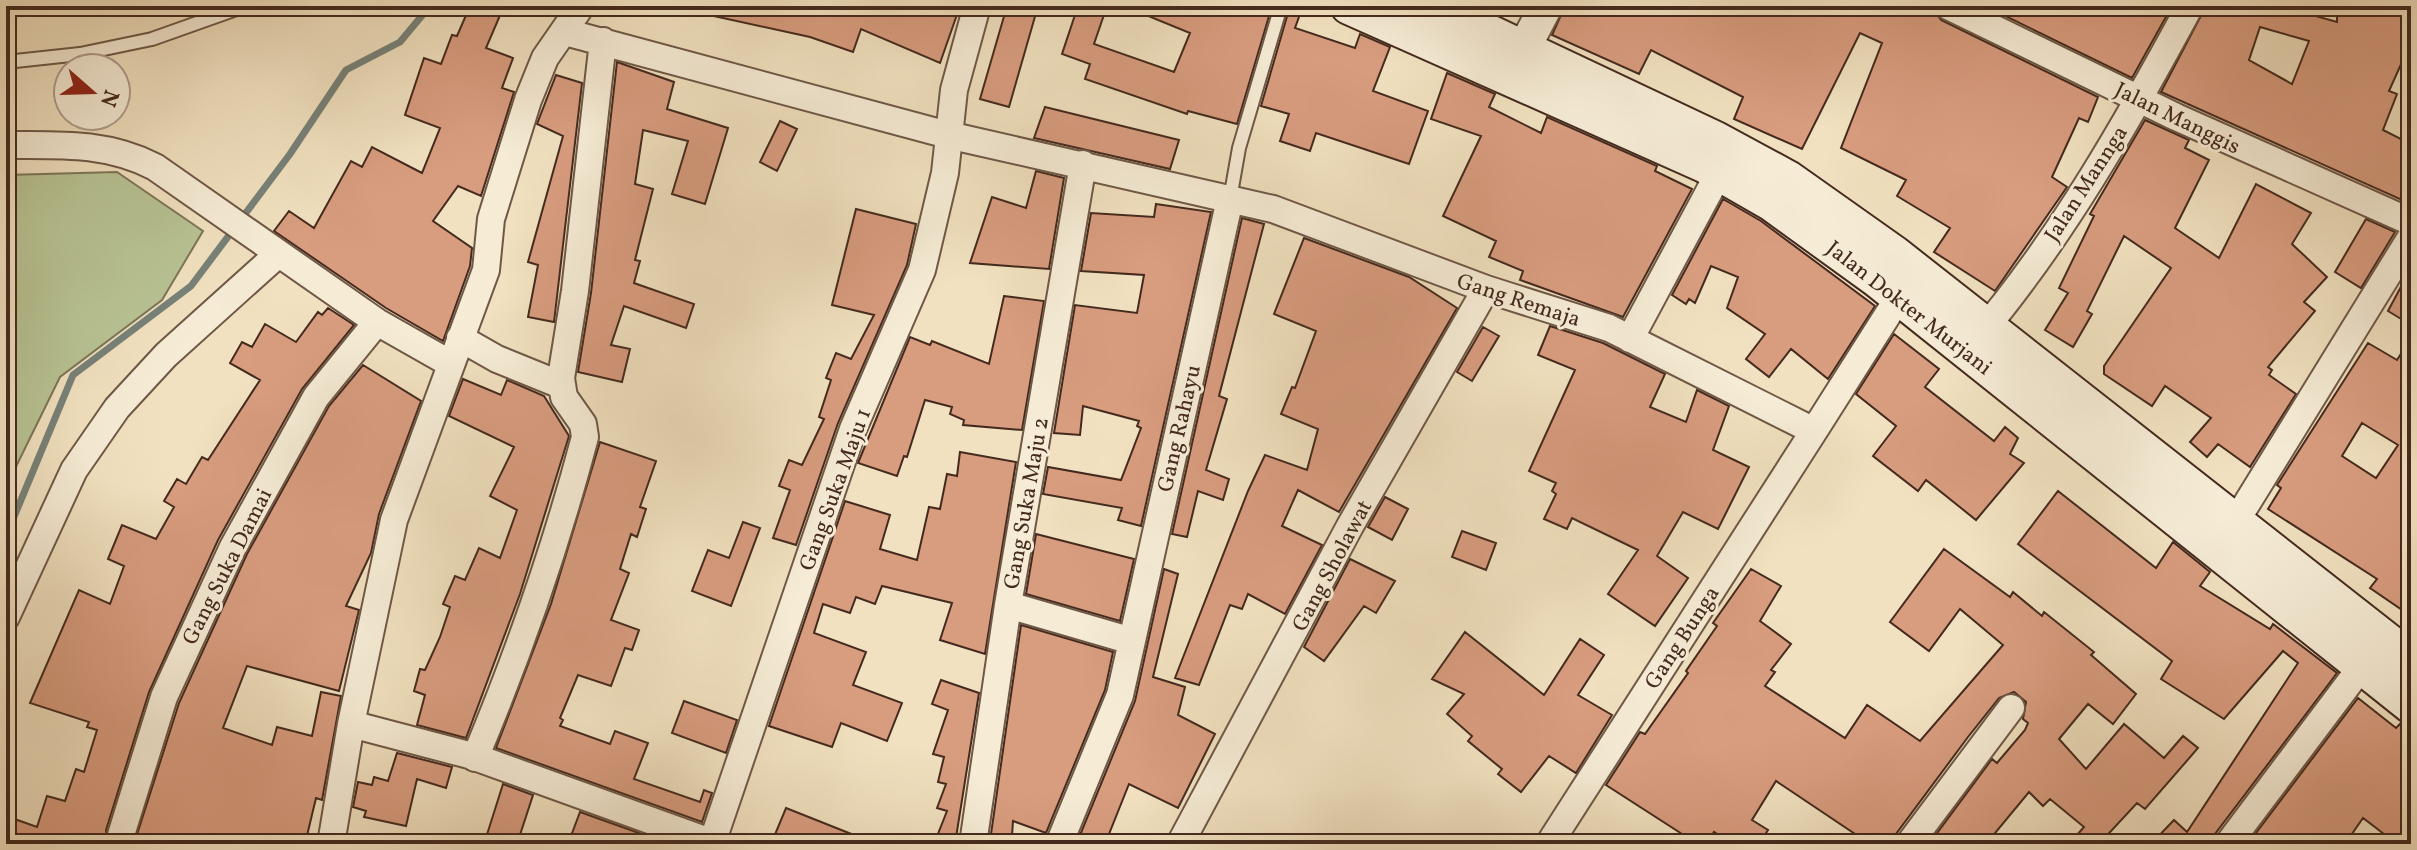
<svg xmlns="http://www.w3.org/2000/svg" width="2417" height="850" font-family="Vollkorn,serif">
	<rect width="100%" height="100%" fill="#f1e1c0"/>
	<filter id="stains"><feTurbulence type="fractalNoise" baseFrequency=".0025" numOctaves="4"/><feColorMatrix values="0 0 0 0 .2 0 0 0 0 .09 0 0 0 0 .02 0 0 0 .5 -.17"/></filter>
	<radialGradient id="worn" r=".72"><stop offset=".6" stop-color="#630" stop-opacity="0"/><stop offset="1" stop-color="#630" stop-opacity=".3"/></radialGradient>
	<path fill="#b8c394" stroke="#7e7659" stroke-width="2" d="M117 172 203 231 162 300 60 377 6 487V175Z"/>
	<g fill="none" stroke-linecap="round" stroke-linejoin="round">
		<path stroke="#788279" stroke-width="7" d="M6 536 73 375 191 286 290 154 346 70 400 42 430 6"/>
	</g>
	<path fill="#d89c7f" stroke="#442a1e" stroke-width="2" fill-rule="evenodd" d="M470 6H504L486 48 513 58 502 88 514 92 481 196 458 186 433 221 472 248 470 266 443 341 386 308 274 231 289 211 314 228 351 161 362 167 372 147 422 173 440 128 405 115 424 58 441 64 452 35 457 36Z
		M710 6H960L940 63 861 29 853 52 810 37 709 15Z
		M1007 6H1038L1009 107 980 99Z
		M1078 6H1107L1094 44 1174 72 1190 33 1124 6H1272L1237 124 1188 111 1187 114 1085 79 1090 64 1062 54Z
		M1290 6H1303L1295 28 1355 48 1360 34 1390 47 1373 91 1428 111 1409 164 1316 133 1310 151 1280 141 1289 114 1261 106Z
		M1565 6H1932L1941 20 2098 97 2088 122 2079 118 2052 177 2067 187 1995 291 1934 252 1950 228 1897 196 1906 180 1841 148 1882 43 1860 33 1802 149 1734 119 1743 97 1651 50 1639 74 1552 35Z
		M1985 6H2172L2132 78Z
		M2206 6H2280L2337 22V6H2411V42L2389 91 2397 94 2383 130 2411 144V204L2161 92ZM2260 27 2309 41 2292 84 2249 60Z
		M617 62 674 82 667 109 728 128 705 204 672 194 688 141 643 130 635 184 653 189 635 260 640 261 634 283 694 304 686 328 624 306 611 345 630 349 622 382 578 372 591 293Z
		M1447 73 1495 94 1489 107 1541 133 1547 117 1657 166 1655 171 1692 189 1623 317 1520 280 1523 271 1489 257 1496 241 1443 216 1481 136 1431 119Z
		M556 75 582 83 554 322 528 317 538 265 528 262 563 136 537 124Z
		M1045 107 1179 140 1170 169 1034 138Z
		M2145 120 2189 140 2185 148 2209 160 2175 228 2219 258 2256 184 2311 213 2292 244 2327 277 2304 302 2315 311 2268 367 2272 370 2269 375 2296 394 2250 467 2218 444 2207 457 2190 442 2211 418 2165 386 2152 406 2104 374V366L2171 268 2124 236 2087 311 2092 314 2073 347 2045 330 2068 293 2059 288 2094 216 2090 214Z
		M780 121 797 129 777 171 760 162Z
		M1036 171 1064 178 1049 269 970 263 992 197 1026 208Z
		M1723 199 1761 221 1875 306 1828 379 1791 349 1769 377 1746 359 1765 334 1727 308 1738 277 1711 266 1695 303 1689 299 1686 304 1672 295Z
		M1156 204 1211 212 1141 526 1118 520 1122 508 1043 494 1048 467 1121 480 1141 428 1137 426 1139 421 1083 406 1080 435 1054 433 1075 305 1137 313 1144 275 1081 271 1091 213 1154 217Z
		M856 209 916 224 907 265 838 423 796 545 773 538 790 490 779 486 789 460 802 465 824 419 819 417 831 380 826 378 836 353 851 359 874 315 832 305Z
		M1242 218 1264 224 1219 396 1227 399 1206 470 1229 479 1223 500 1198 491 1187 537 1172 534Z
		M2366 219 2395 232 2361 288 2335 272Z
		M1304 238 1409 277 1457 308 1339 512 1298 490 1282 526 1322 545 1285 614 1248 594 1242 609 1230 605 1199 685 1175 678 1248 491 1265 455 1307 470 1318 429 1281 414 1292 387 1295 388 1316 331 1274 314Z
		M2411 268V325L2388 311Z
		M1004 296 1044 301 1022 430 963 425 964 420 950 414 952 407 925 400 907 457 904 456 897 476 858 463 910 337 930 345 932 341 989 364Z
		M328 308 354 325 302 389 218 540 149 692 106 830 108 844H6V816L37 827 47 796 65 801 76 769 84 772 97 730 87 727 89 722 30 703 79 590 110 604 124 566 108 559 122 525 156 539 174 507 164 501 177 479 186 484 202 457 208 460 260 380 230 363 242 342 252 347 265 324 296 342 318 312 322 315Z
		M1550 326 1603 343 1665 374 1650 407 1686 422 1697 390 1729 406 1713 450 1749 467 1718 529 1683 512 1657 556 1688 578 1655 626 1608 594 1638 550 1572 518 1567 529 1544 519 1556 494 1552 491 1556 483 1529 471 1575 370 1538 355Z
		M1483 327 1499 336 1472 381 1457 372Z
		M1894 334 1939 369 1925 387 1994 441 2005 427 2018 438 2010 454 2024 463 1976 520 1926 480 1918 491 1873 456 1896 426 1856 394Z
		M2411 338V616L2370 588 2377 579 2268 509 2281 488 2277 485 2368 343 2397 360ZM2362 423 2398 445 2376 478 2342 456Z
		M363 365 421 401 379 514 371 553 346 606 359 610 339 691 247 666 223 728 272 745 277 727 312 736 321 692 341 696 322 800 316 798 305 844H134L179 703 247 554 329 406Z
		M463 379 501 395 507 380 544 396 569 436 520 594 466 738 417 725 425 695 414 691 420 669 425 670 440 637 450 607 443 604 455 576 465 580 479 548 500 558 517 510 490 496 514 447 449 416Z
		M600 442 656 461 640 507 646 509 637 537 631 534 620 569 629 573 611 620 639 630 632 650 625 648 611 686 578 675 560 718 563 720 560 726 610 744 615 731 648 743 634 779 700 802 704 790 712 793 702 822 496 748 551 604Z
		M960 452 1016 462 985 654 940 640 952 603 882 586 875 604 856 597 850 613 823 604 814 633 866 652 853 685 902 703 887 741 841 723 832 747 769 726 845 501 890 515 880 549 917 560 929 507 940 509 947 474 957 476Z
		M2058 491 2156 568 2173 542 2210 572 2200 586 2270 629 2273 624 2337 673 2215 834 2212 844H2151L2174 820 2187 832 2298 663 2283 651 2224 719 2161 679 2172 661 2018 544Z
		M1385 497 1408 509 1392 540 1368 527Z
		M743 522 760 528 731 606 692 591 708 550 729 558Z
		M1462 531 1496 543 1486 570 1452 557Z
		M1036 534 1134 559 1120 621 1026 594Z
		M1944 549 2010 597 2013 592 2042 616 2044 612 2094 652 2091 655 2136 694 2113 724 2088 704 2059 739 2086 769 2124 724 2164 758 2183 736 2198 748 2145 809 2137 803 2099 844H2069L2084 827 2050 799 2043 806 2029 792 1986 844H1929L1992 759 1997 763 2025 730 2028 723 2023 719 2026 702 2014 692 1999 698 1968 737 1896 834 1893 844H1847L1855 834 1776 781 1752 820 1768 830 1759 844H1733L1714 832 1707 844H1675L1682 834 1606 785 1640 732 1645 734 1688 673 1686 671 1717 626 1713 623 1751 569 1781 586 1760 621 1791 644 1771 670 1775 672 1765 686 1845 738 1867 705 1920 741 2003 645 1960 609 1929 651 1890 622Z
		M1350 559 1395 581 1376 613 1364 606 1324 661 1304 647Z
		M1164 569 1178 574 1153 677 1185 687 1178 715 1215 734 1178 808 1129 784 1105 844H1087L1078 840 1135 701Z
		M1021 625 1113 652 1105 690 1046 833 1013 821 1012 836 991 834Z
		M1465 632 1544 695 1580 639 1604 655 1578 695 1612 715 1576 773 1549 756 1521 792 1498 774 1502 769 1468 741 1472 736 1447 714 1464 694 1432 679Z
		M941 680 979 693 955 844H934L947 811 937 808 946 784 938 782 944 757 933 754 948 710 932 704Z
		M2358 698 2396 728 2401 723 2411 726V844H2397L2363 818 2345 844H2261L2253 837Z
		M684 701 737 720 726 753 672 733Z
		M397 753 452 767 446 788 417 779 406 826 364 817 366 811 353 807 358 782 372 785 374 777 388 781Z
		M503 784 533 795 517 844H484Z
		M786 808 874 843V844H771Z
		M580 812 667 843V844H568Z"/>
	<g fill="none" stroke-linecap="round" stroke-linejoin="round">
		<g stroke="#6f5846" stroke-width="16">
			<path id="service" d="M6 62 80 54 152 39 245 6
				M1230 199 1239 148 1281 6"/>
		</g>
		<g stroke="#6f5846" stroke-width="30">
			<path id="minor" d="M1948 6 2176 117 2411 222
				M565 32 948 135 1273 209 1486 289 1609 328 1814 431 1899 297
				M6 145C59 145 107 142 155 167L377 322 451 364
				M460 338 497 359 561 385
				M1630 339 1719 173
				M1976 339C2061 239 2128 121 2190 6
				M2236 521 2411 237
				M1008 605 1132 641
				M6 617 74 470 117 408 166 355 277 255
				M351 724 469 755 716 844
				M475 758C519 653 556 547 585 437L583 424 564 397 561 378 575 291 603 41
				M121 835 164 697 233 547 316 397 377 322
				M712 843 853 429 922 270 945 173 954 90 977 6
				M331 844 351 724 394 520 486 270 491 219 528 100 545 58 581 6
				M973 844 1008 605 1083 164
				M1059 844 1120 695 1230 199
				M1180 844 1350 526 1486 289
				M1549 844 1814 431
				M1909 844 2011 708
				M2228 844 2362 666"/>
		</g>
		<g stroke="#6f5846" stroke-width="36">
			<path id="tertiary" d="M1524 48 1546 6"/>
		</g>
		<g stroke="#442a1e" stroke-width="40">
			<path id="secondary" d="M1349 6 1704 164 1772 203 1877 279 2411 705
				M1432 6 1716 140 1788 179 1894 254 2411 660"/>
		</g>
		<use href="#service" stroke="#f6ecd6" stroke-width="12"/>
		<use href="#minor" stroke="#f6ecd6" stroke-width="26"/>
		<use href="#tertiary" stroke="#f6ecd6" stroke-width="32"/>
		<use href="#secondary" stroke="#f6ecd6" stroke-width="36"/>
	</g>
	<g text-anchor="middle" stroke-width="6" stroke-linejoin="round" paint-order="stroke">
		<g font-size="22" fill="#442a1e" stroke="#f6ecd6">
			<text transform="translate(2178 117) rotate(26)" y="8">Jalan Manggis</text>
			<text transform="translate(2085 183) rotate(-57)" y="8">Jalan Mannga</text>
			<text transform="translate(1519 299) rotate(18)" y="8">Gang Remaja</text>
			<text transform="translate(1910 307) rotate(38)" y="8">Jalan Dokter Murjani</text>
			<text transform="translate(1178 428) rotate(-77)" y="8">Gang Rahayu</text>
			<text transform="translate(834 489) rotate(-70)" y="8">Gang Suka Maju 1</text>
			<text transform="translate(1025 503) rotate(-80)" y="8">Gang Suka Maju 2</text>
			<text transform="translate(1331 565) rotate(-62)" y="8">Gang Sholawat</text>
			<text transform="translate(226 566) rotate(-63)" y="8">Gang Suka Damai</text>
			<text transform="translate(1681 637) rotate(-57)" y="8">Gang Bunga</text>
		</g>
	</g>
	<rect width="2417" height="850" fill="none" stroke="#f1e1c0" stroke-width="32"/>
	<rect x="8" y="8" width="2401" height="834" fill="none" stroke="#442a1e" stroke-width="4"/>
	<rect x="16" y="16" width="2385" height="818" fill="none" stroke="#442a1e" stroke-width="2"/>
	<g transform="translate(92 92) rotate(110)"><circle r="38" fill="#f6ecd6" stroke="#af9e8c" stroke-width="2"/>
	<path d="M0-6L14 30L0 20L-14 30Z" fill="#8f2418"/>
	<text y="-12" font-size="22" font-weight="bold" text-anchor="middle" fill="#442a1e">N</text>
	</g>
	<rect width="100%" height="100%" filter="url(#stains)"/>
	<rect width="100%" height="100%" fill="url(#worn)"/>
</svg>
